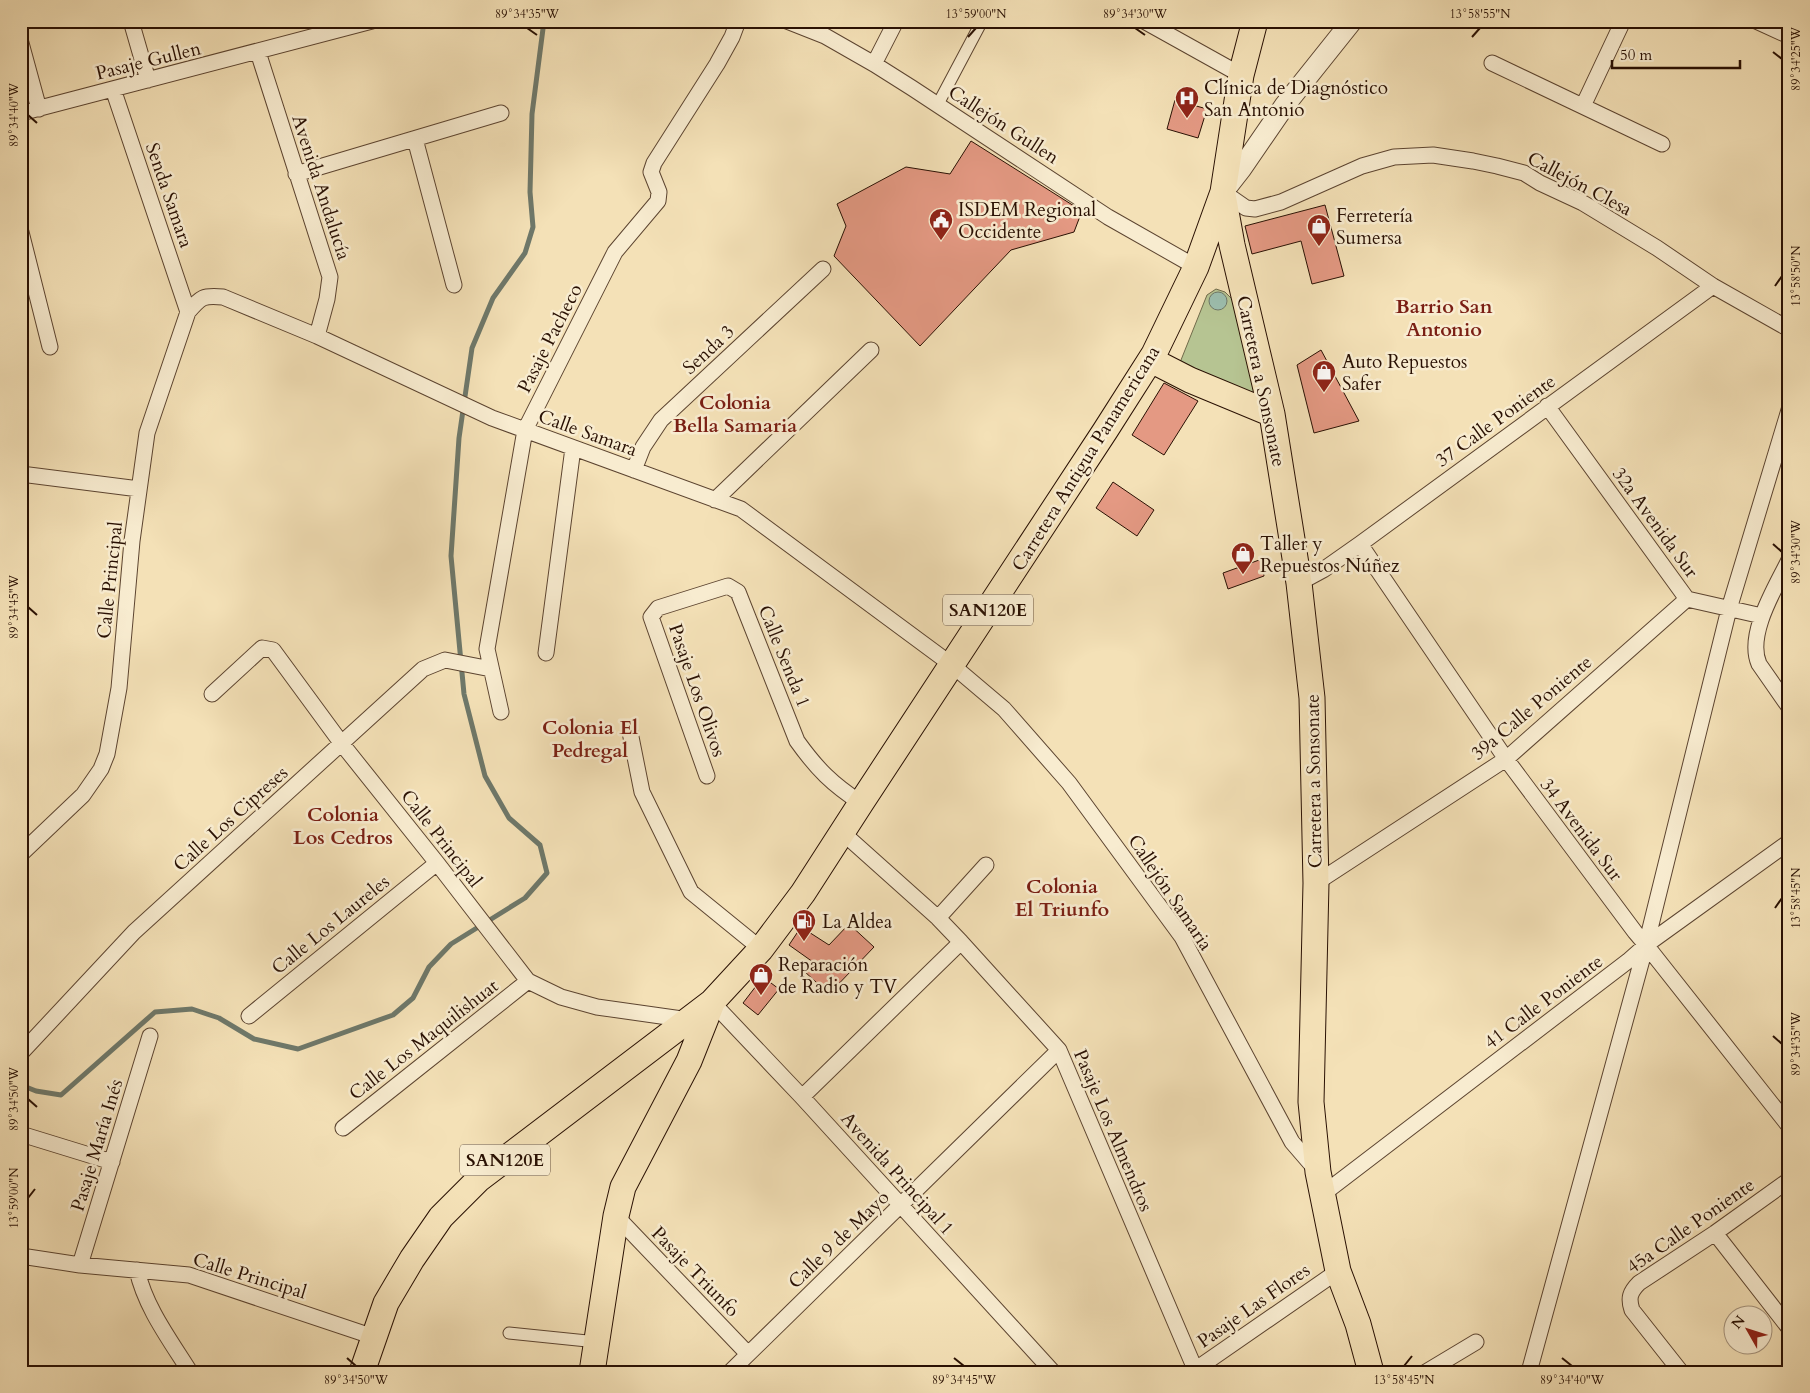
<svg xmlns="http://www.w3.org/2000/svg" width="1810" height="1393" font-family="Cardo,serif">
	<rect width="100%" height="100%" fill="#f4e1b7"/>
	<filter id="stains"><feTurbulence type="fractalNoise" baseFrequency=".004" numOctaves="4"/><feColorMatrix values="0 0 0 0 .2 0 0 0 0 .09 0 0 0 0 .02 0 0 0 .5 -.17"/></filter>
	<radialGradient id="worn" r=".72"><stop offset=".6" stop-color="#630" stop-opacity="0"/><stop offset="1" stop-color="#630" stop-opacity=".3"/></radialGradient>
	<path fill="#b6c492" stroke="#706a4a" d="M1216 289 1225 292 1234 301 1254 392 1250 395 1177 370 1207 295Z"/>
	<path fill="#9cbeae" stroke="#6e786a" d="M1209 301a9 9 0 1 1 18 0a9 9 0 1 1-18 0Z"/>
	<g fill="none" stroke-linecap="round" stroke-linejoin="round">
		<path stroke="#6e786a" stroke-width="5" d="M21 1085 36 1091 61 1095 155 1012 192 1009 219 1018 254 1039 298 1049 393 1015 413 998 429 967 451 944 525 898 547 873 540 845 509 818 485 776 464 694 451 556 459 438 472 348 493 298 525 253 533 227 530 192 532 114 544 21"/>
	</g>
	<path fill="#e49983" stroke="#291003" d="M1175 100 1207 109 1198 138 1167 129Z
		M971 141 1082 211 1074 232 1011 250 920 346 834 256 846 226 837 204 906 167 950 174Z
		M1325 205 1344 276 1312 284 1301 241 1252 254 1245 226Z
		M1321 350 1359 421 1314 433 1297 365Z
		M1164 383 1198 401 1164 455 1132 435Z
		M1113 482 1154 510 1137 536 1096 508Z
		M1262 559 1264 576 1228 589 1223 573Z
		M849 924 874 947 829 994 804 971 813 962 789 945 801 927 829 945Z
		M763 977 779 989 758 1015 743 1003Z"/>
	<g fill="none" stroke-linecap="round" stroke-linejoin="round">
		<g stroke="#5c4430" stroke-width="13">
			<path id="pedestrian" d="M938 104 982 21
				M509 1333 597 1342"/>
		</g>
		<g stroke="#5c4430" stroke-width="17">
			<path id="minor" d="M131 21 148 80
				M787 21 825 36 874 64 912 88 1108 217 1196 267
				M1144 21 1241 75
				M1756 21 1789 36
				M21 43 39 109
				M258 52 330 277 327 299 317 336
				M1492 63 1662 144
				M874 64 896 21
				M113 89 188 312
				M1583 106 1623 21
				M21 113 372 21
				M415 139 454 285
				M296 174 501 113
				M1223 192 1246 208 1255 209 1281 202 1362 166 1394 157 1433 155 1473 161 1497 166 1524 173 1540 183 1583 203 1657 248 1713 286 1789 329
				M21 232 50 347
				M1547 406 1687 599 1762 616
				M634 470 643 447 661 420 823 269
				M21 474 139 489
				M715 500 871 350
				M1360 544 1506 759 1635 932 1646 945 1789 1126
				M1789 560C1776 587 1746 634 1759 664L1789 707
				M1299 583 1323 570 1360 544 1713 286
				M546 653 573 448
				M212 694 262 648 273 650 342 744 437 863 528 981 561 997 597 1007 689 1020
				M501 712 487 649 525 430 615 252 658 201 659 192 651 172 654 163 717 64 732 37 738 21
				M630 732 642 792 691 892 761 949
				M707 776 651 617 658 608 728 586 738 592 797 741C817 769 832 784 861 803
				M843 833 938 918 961 942 1059 1050 1195 1369
				M21 854 83 795 101 769 107 754 119 688 132 541 147 433 188 312C201 297 203 295 223 297L317 336 492 418 741 509 952 665 1004 709 1069 783 1182 937 1292 1142 1317 1171
				M1316 883 1506 759 1687 599
				M938 918 986 865
				M712 1002 802 1097 1053 1372
				M249 1016 437 863
				M21 1053 134 932 423 669 445 660 491 669
				M802 1097 961 942
				M343 1128 528 981
				M21 1134 112 1162
				M1323 1194 1628 961 1646 945 1789 842
				M616 1216 748 1354
				M1715 1233 1789 1328
				M21 1256 80 1265 189 1275 374 1337
				M80 1265 150 1036
				M137 1270C145 1307 170 1340 190 1372
				M730 1372 1059 1050
				M1192 1372 1338 1271
				M1426 1372 1476 1342
				M1529 1372 1646 945 1729 609 1789 410
				M1681 1372 1632 1310C1628 1298 1630 1292 1639 1283L1715 1233 1789 1180"/>
		</g>
		<g stroke="#5c4430" stroke-width="22">
			<path id="tertiary" d="M1223 192 1241 169 1285 105 1352 21"/>
		</g>
		<g stroke="#291003" stroke-width="27">
			<path id="primary" d="M1223 195 1232 245 1272 414 1299 583 1312 698 1316 883 1311 1102 1318 1172 1338 1271 1358 1324 1371 1372
				M1151 360 1190 380 1272 414
				M362 1372 386 1303 412 1259 441 1217 479 1179 712 1002 761 949 803 893 861 803 1105 431 1154 354 1196 267 1223 192 1241 75 1255 21
				M592 1372 616 1216 623 1187 689 1061 712 1003"/>
		</g>
		<use href="#pedestrian" stroke="#f8ecd0" stroke-width="11"/>
		<use href="#minor" stroke="#f8ecd0" stroke-width="15"/>
		<use href="#tertiary" stroke="#f8ecd0" stroke-width="20"/>
		<use href="#primary" stroke="#f4e1b7" stroke-width="25"/>
	</g>
	<path fill="none" stroke="#291003" stroke-width="2" d="M527 28 537 35M1135 28 1145 35M968 37 976 28M1472 37 1480 28M1773 52 1782 59M28 115 37 123M1775 286 1782 276M1773 544 1782 552M28 607 37 615M1775 908 1782 898M1773 1036 1782 1044M28 1099 37 1107M28 1198 35 1189M347 1358 356 1366M954 1358 964 1366M1562 1358 1572 1366M1404 1366 1412 1356"/>
	<defs>
		<g id="hospital-pin" transform="scale(1.25)"><path d="M0 17L-7.5 6A9.5 9.5 0 1 1 7.5 6Z" fill="#8f2418" stroke="#f8ecd0"/><path d="M-5-5h3v3.5h4V-5h3V5h-3V1.5h-4V5h-3Z" fill="#fff"/></g>
		<g id="civic-pin" transform="scale(1.25)"><path d="M0 17L-7.5 6A9.5 9.5 0 1 1 7.5 6Z" fill="#8f2418" stroke="#f8ecd0"/><path d="M-.6-6.5H3V-4.5H.6V-3L4-1V1h2V6H-6V1h2V-1L-.6-3ZM-1.2 2.5V6h2.4V2.5Z" fill="#fff"/></g>
		<g id="shop-pin" transform="scale(1.25)"><path d="M0 17L-7.5 6A9.5 9.5 0 1 1 7.5 6Z" fill="#8f2418" stroke="#f8ecd0"/><path d="M-5-2.5h2.3a2.7 3.5 0 0 1 5.4 0H5L5.5 6h-11ZM-1.5-2.5h3a1.5 2.3 0 0 0-3 0Z" fill="#fff"/></g>
		<g id="fuel-pin" transform="scale(1.25)"><path d="M0 17L-7.5 6A9.5 9.5 0 1 1 7.5 6Z" fill="#8f2418" stroke="#f8ecd0"/><path d="M-5.5-6h7V0h2V4h1.3V-2.5L3-4.5l.8-.8L6-3V5H2.5V1h-1V6h-7ZM-4.2-4.7v3.2H.2V-4.7Z" fill="#fff"/></g>
	</defs>
	<g fill-rule="evenodd">
		<use href="#hospital-pin" x="1187" y="98"/>
		<use href="#civic-pin" x="941" y="220"/>
		<use href="#shop-pin" x="1319" y="226"/>
		<use href="#shop-pin" x="1324" y="372"/>
		<use href="#shop-pin" x="1243" y="554"/>
		<use href="#fuel-pin" x="804" y="921"/>
		<use href="#shop-pin" x="761" y="975"/>
	</g>
	<g text-anchor="middle" stroke-width="5" stroke-linejoin="round" paint-order="stroke">
		<g fill="#f8ecd0" stroke="#675240" stroke-width="1">
			<rect x="943" y="594.5" width="90" height="31" rx="4"/>
			<rect x="460" y="1144.5" width="90" height="31" rx="4"/>
		</g>
		<g font-size="18" font-weight="bold" fill="#291003">
			<text x="988" y="616">SAN120E</text>
			<text x="505" y="1166">SAN120E</text>
		</g>
		<g font-size="19" fill="#291003" stroke="#f8ecd0">
			<text transform="translate(148 60) rotate(-14)" y="7">Pasaje Gullen</text>
			<text transform="translate(1004 124) rotate(33)" y="7">Callejón Gullen</text>
			<text transform="translate(1580 183) rotate(28)" y="7">Callejón Clesa</text>
			<text transform="translate(322 187) rotate(72)" y="7">Avenida Andalucía</text>
			<text transform="translate(170 195) rotate(71)" y="7">Senda Samara</text>
			<text transform="translate(549 338) rotate(-63)" y="7">Pasaje Pacheco</text>
			<text transform="translate(708 349) rotate(-43)" y="7">Senda 3</text>
			<text transform="translate(1262 381) rotate(78)" y="7">Carretera a Sonsonate</text>
			<text transform="translate(1495 420) rotate(-36)" y="7">37 Calle Poniente</text>
			<text transform="translate(588 432) rotate(20)" y="7">Calle Samara</text>
			<text transform="translate(1085 458) rotate(-58)" y="7">Carretera Antigua Panamericana</text>
			<text transform="translate(1656 522) rotate(54)" y="7">32a Avenida Sur</text>
			<text transform="translate(109 580) rotate(-84)" y="7">Calle Principal</text>
			<text transform="translate(785 656) rotate(68)" y="7">Calle Senda 1</text>
			<text transform="translate(698 690) rotate(71)" y="7">Pasaje Los Olivos</text>
			<text transform="translate(1531 707) rotate(-40)" y="7">39a Calle Poniente</text>
			<text transform="translate(1313 781) rotate(-91)" y="7">Carretera a Sonsonate</text>
			<text transform="translate(230 818) rotate(-42)" y="7">Calle Los Cipreses</text>
			<text transform="translate(1582 829) rotate(53)" y="7">34 Avenida Sur</text>
			<text transform="translate(442 838) rotate(52)" y="7">Calle Principal</text>
			<text transform="translate(1171 892) rotate(56)" y="7">Callejón Samaria</text>
			<text transform="translate(330 924) rotate(-39)" y="7">Calle Los Laureles</text>
			<text transform="translate(1543 1001) rotate(-37)" y="7">41 Calle Poniente</text>
			<text transform="translate(423 1039) rotate(-38)" y="7">Calle Los Maquilishuat</text>
			<text transform="translate(1114 1130) rotate(67)" y="7">Pasaje Los Almendros</text>
			<text transform="translate(96 1145) rotate(-73)" y="7">Pasaje María Inés</text>
			<text transform="translate(898 1173) rotate(48)" y="7">Avenida Principal 1</text>
			<text transform="translate(1690 1225) rotate(-35)" y="7">45a Calle Poniente</text>
			<text transform="translate(838 1239) rotate(-44)" y="7">Calle 9 de Mayo</text>
			<text transform="translate(696 1271) rotate(46)" y="7">Pasaje Triunfo</text>
			<text transform="translate(250 1275) rotate(17)" y="7">Calle Principal</text>
			<text transform="translate(1253 1305) rotate(-35)" y="7">Pasaje Las Flores</text>
		</g>
		<g font-size="19" fill="#291003" stroke="#f8ecd0" text-anchor="start">
			<text x="1204" y="94">Clínica de Diagnóstico<tspan x="1204" dy="22">San Antonio</tspan></text>
			<text x="958" y="216">ISDEM Regional<tspan x="958" dy="22">Occidente</tspan></text>
			<text x="1336" y="222">Ferretería<tspan x="1336" dy="22">Sumersa</tspan></text>
			<text x="1342" y="368">Auto Repuestos<tspan x="1342" dy="22">Safer</tspan></text>
			<text x="1260" y="550">Taller y<tspan x="1260" dy="22">Repuestos Núñez</tspan></text>
			<text x="822" y="928">La Aldea</text>
			<text x="778" y="971">Reparación<tspan x="778" dy="22">de Radio y TV</tspan></text>
		</g>
		<g font-size="20" font-weight="bold" fill="#7a1f14" stroke="#f8ecd0">
			<text x="1444" y="313">Barrio San<tspan x="1444" dy="23">Antonio</tspan></text>
			<text x="735" y="409">Colonia<tspan x="735" dy="23">Bella Samaria</tspan></text>
			<text x="590" y="734">Colonia El<tspan x="590" dy="23">Pedregal</tspan></text>
			<text x="343" y="821">Colonia<tspan x="343" dy="23">Los Cedros</tspan></text>
			<text x="1062" y="893">Colonia<tspan x="1062" dy="23">El Triunfo</tspan></text>
		</g>
	</g>
	<rect width="1810" height="1393" fill="none" stroke="#f4e1b7" stroke-width="55"/>
	<g transform="translate(1748 1330) rotate(309)"><circle r="24" fill="#f8ecd0" stroke="#a5947e"/>
	<path d="M0-4L9 19L0 12L-9 19Z" fill="#8f2418"/>
	<text y="-8" font-size="14" font-weight="bold" text-anchor="middle" fill="#291003">N</text>
	</g>
	<path d="M1612 60v8h128v-8" fill="none" stroke="#291003" stroke-width="2.5"/>
	<text x="1620" y="60" font-size="15" fill="#291003" stroke="#f8ecd0" stroke-width="4" paint-order="stroke">50 m</text>
	<rect x="28" y="28" width="1754" height="1338" fill="none" stroke="#291003" stroke-width="2"/>
	<g font-size="12" text-anchor="middle" fill="#291003">
		<text x="527" y="18">89°34'35"W</text>
		<text x="976" y="18">13°59'00"N</text>
		<text x="1135" y="18">89°34'30"W</text>
		<text x="1480" y="18">13°58'55"N</text>
		<text transform="translate(1796 59) rotate(-90)" y="4">89°34'25"W</text>
		<text transform="translate(14 115) rotate(-90)" y="4">89°34'40"W</text>
		<text transform="translate(1796 276) rotate(-90)" y="4">13°58'50"N</text>
		<text transform="translate(1796 552) rotate(-90)" y="4">89°34'30"W</text>
		<text transform="translate(14 607) rotate(-90)" y="4">89°34'45"W</text>
		<text transform="translate(1796 898) rotate(-90)" y="4">13°58'45"N</text>
		<text transform="translate(1796 1044) rotate(-90)" y="4">89°34'35"W</text>
		<text transform="translate(14 1099) rotate(-90)" y="4">89°34'50"W</text>
		<text transform="translate(14 1198) rotate(-90)" y="4">13°59'00"N</text>
		<text x="356" y="1384">89°34'50"W</text>
		<text x="964" y="1384">89°34'45"W</text>
		<text x="1404" y="1384">13°58'45"N</text>
		<text x="1572" y="1384">89°34'40"W</text>
	</g>
	<rect width="100%" height="100%" filter="url(#stains)"/>
	<rect width="100%" height="100%" fill="url(#worn)"/>
</svg>
